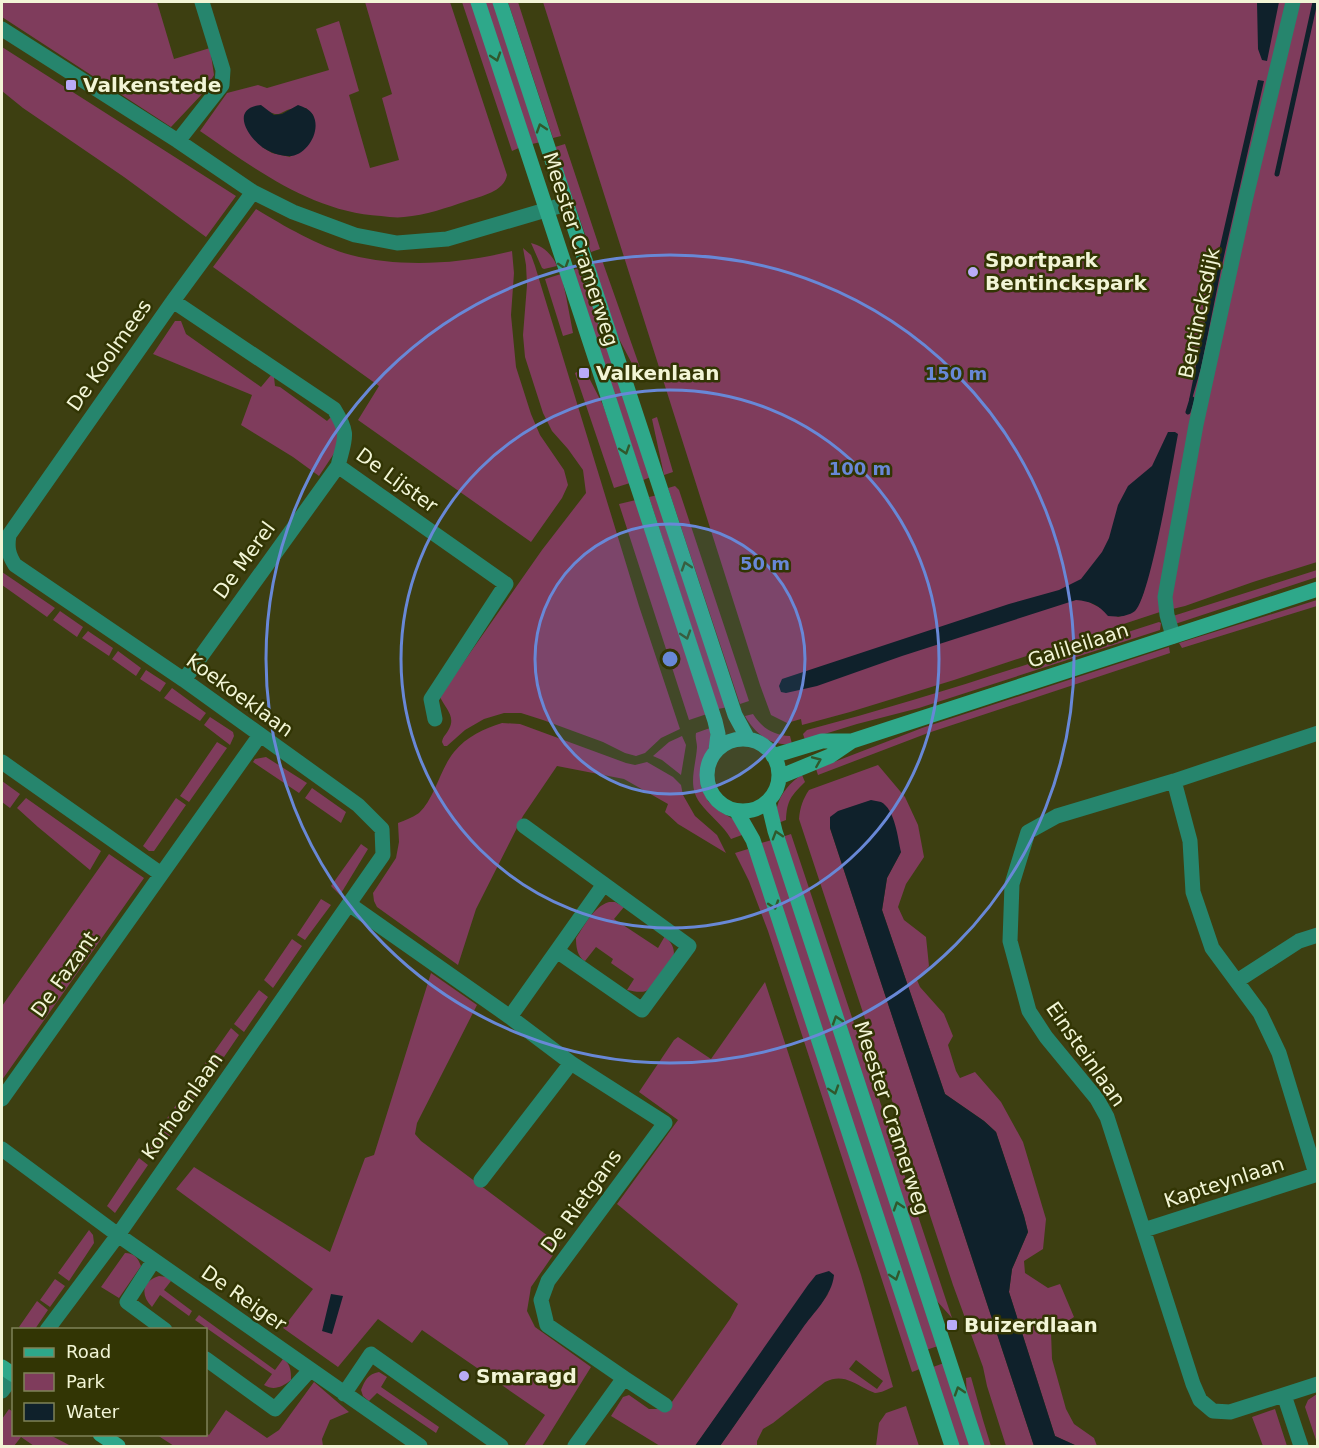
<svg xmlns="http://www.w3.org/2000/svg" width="1319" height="1448" font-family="'DejaVu Sans',sans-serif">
	<rect width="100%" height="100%" fill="#3d3f11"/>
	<path fill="#7f3c5c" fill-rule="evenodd" d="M2 2H157L174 59 210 48 214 75 204 92 171 127 2 17Z
		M365 2H450L507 175C504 192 481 196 467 201 446 208 426 215 404 217 397 218 389 217 381 216 312 212 255 169 200 131L227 93 258 85 267 88 329 70 316 29 339 21 359 91 349 95 370 168 399 160 382 98 392 94ZM306 108 313 115 315 125 290 157 272 153 262 147 268 111C280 118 281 111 291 109 296 108 302 108 306 108Z
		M462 2H472L521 147 512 151Z
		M484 2H496L541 142 532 144Z
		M508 2H518L561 136 553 138Z
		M543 2H1317V562L1253 582 1185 606 1160 612 954 680 850 712 802 725 801 719 787 723 771 715 760 685ZM1146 584C1140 603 1139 612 1118 617L1087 601Z
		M2 47 236 196 206 237 124 177 23 108 2 91Z
		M565 144 600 249 591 252 555 147Z
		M256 209C284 226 318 246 351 255 401 268 462 264 512 251L514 273 511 315 516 367 531 414 540 435 564 470 568 485 562 498 531 542 358 420 379 386 213 267Z
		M531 243C543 246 552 254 557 266L544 269 542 268Z
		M523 248 531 255 535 266 639 606 680 729 661 738 645 753 636 756 625 753 603 742 543 720 521 713H504L484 719 465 730 447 746H444L442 742C443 736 446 735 449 729 456 716 445 708 440 697L442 693 542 550 586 493 583 470 568 449 552 431 543 413 525 357 523 335 527 285 526 265Z
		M602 260 643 376 639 377 618 337 593 263Z
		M582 267 651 477 643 480 573 270Z
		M561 274 566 296 573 333 563 336 545 279Z
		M175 321H181L186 334 261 387 271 375 274 377 275 386 280 387 327 421 331 417 337 423 339 446 319 476 293 457 241 425 252 395 153 354Z
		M579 371 581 376 587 374 603 405 630 483 614 488 575 373Z
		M657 417 673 472 664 475 652 419Z
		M675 486 679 490 749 701 740 704 668 488Z
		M658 495 728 707 718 709 649 497Z
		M636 500 707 714 689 720 619 504Z
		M1317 570V577L1175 624 1173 616Z
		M2 572 55 608 47 617 2 585Z
		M1317 600V606L1182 648 1179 643Z
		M60 611 83 627 77 637 53 620Z
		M1159 622 1161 623 1160 630 919 708 857 724 805 740 803 734 807 730C926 699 1042 659 1159 622Z
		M88 631 113 648 109 656 82 638Z
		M1169 647 1170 653 928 733 818 775 816 769 922 728Z
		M118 651 141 668 136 676 112 659Z
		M146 670 166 683 160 692 140 679Z
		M172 688 206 713 200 721 164 698Z
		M753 714C762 728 773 735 790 736L792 744C771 746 755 734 745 716Z
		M210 717 233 732 234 736 230 745 204 725Z
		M502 723 520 724 626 763 635 765 647 762 673 777 681 785 683 795 695 816 717 835 726 853 678 824 665 812 668 804 624 779 557 766 523 816 476 909 458 965 377 907 374 901 373 893 396 858 399 842 398 823C405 820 412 818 419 813 435 798 440 769 454 752 467 736 484 729 502 723Z
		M710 728 711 740 708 750 702 764 700 775 701 787 708 801 719 811 735 820 742 835 731 839C723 825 710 816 700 803 687 786 696 766 697 747 697 742 695 739 696 733Z
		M682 736 686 745 681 775 662 760 653 756 669 742Z
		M217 742 227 748 189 802 180 796Z
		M266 757 307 783 299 793 253 762 255 759Z
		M878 765 905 797 918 825 924 857 906 884 898 907 904 920 926 937 929 966 917 980 920 987 944 1014 953 1036 948 1045 956 1071 960 1078 975 1072 1001 1102 1023 1142 1046 1219 1043 1249 1024 1261 1025 1273 1048 1288 1060 1284 1074 1317 1051 1332 1052 1359 1066 1409 1074 1424 1094 1438 1097 1446H1077L1055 1436 1009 1292 1012 1269 1028 1232 1024 1216 996 1132 984 1121 945 1094 882 910 887 878 901 852 830 817V828L1034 1446H1006L987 1386 983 1367 953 1285 799 819C800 807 803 799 809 790Z
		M802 775 805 782C791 796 787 800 786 820L778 823C778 818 776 812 777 807 780 794 791 781 802 775Z
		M2 781 20 794 10 808 2 802Z
		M312 788 346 812 341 823 305 798Z
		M26 798 101 851 90 870 38 827 17 808Z
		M176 798 186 805 154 851H149L143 846Z
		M791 834 952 1318 936 1300 782 837Z
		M772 840 938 1346 926 1350 761 843Z
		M361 844 368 849 340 895 331 886Z
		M748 849 756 868 920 1369 912 1372 768 931 749 881 735 853Z
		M109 854 144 878 2 1080V1006Z
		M321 899 331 905 305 940 297 935Z
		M609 902H615L624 907 614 919 658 948 665 936C671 942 676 949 673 958 670 964 652 989 646 991 640 993 633 991 627 990L634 979 611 963 613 959 596 947 585 961C577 957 576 946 576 938 585 925 593 907 609 902Z
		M292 939 302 946 273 988 264 980Z
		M431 973 477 1005 417 1123 415 1134 421 1141 560 1245 531 1287 527 1311 535 1327 591 1367 542 1446H524L545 1415 422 1330 412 1343 378 1319 338 1367 283 1328 313 1289 176 1189 194 1167 330 1252 365 1158 374 1155Z
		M765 982 861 1275 893 1387C888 1389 881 1393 875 1393 872 1392 868 1390 866 1389 851 1381 841 1374 825 1382L773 1423 763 1429 757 1441V1446H720L804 1325 829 1293 748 1372 695 1446H660L611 1416 623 1397 629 1395 649 1409H668L669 1406 730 1319 738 1304 617 1204 678 1120 639 1092 674 1040 678 1037 711 1059ZM856 1360 883 1381 877 1389 849 1369Z
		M259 990 268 997 244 1032 234 1024Z
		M231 1028 239 1035 224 1057 214 1052Z
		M212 1053 221 1061 210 1079 200 1071Z
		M196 1077 206 1083 183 1115 174 1108Z
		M170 1114 180 1121 153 1160 143 1153Z
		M139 1158 148 1165 115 1213 107 1206Z
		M89 1230 93 1235 94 1243 69 1281 58 1273Z
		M125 1253C134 1253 138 1258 141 1266L119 1298 101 1287Z
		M159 1276 167 1277 171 1281 164 1290 192 1311 189 1316 160 1295 152 1307C140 1295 142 1281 159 1276Z
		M55 1279 65 1286 50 1307 40 1300Z
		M37 1301 48 1310 35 1329H22L19 1327Z
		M199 1315 275 1370 283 1359C291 1364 291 1372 291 1380 282 1387 274 1391 264 1385L272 1374 195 1320Z
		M944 1363 971 1446H959L933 1367Z
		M379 1372 387 1377 381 1387 439 1427 436 1433 377 1393 369 1401 363 1396 361 1390C365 1380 368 1374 379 1372Z
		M971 1377 983 1420 991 1446H982L967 1400 966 1378Z
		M314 1382 349 1412 330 1420 322 1439 323 1446H174L157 1435 206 1434V1433L209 1435 226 1410 267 1438 279 1430Z
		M1317 1394V1443L1305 1407 1308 1400Z
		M906 1406 919 1446H876L879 1423 886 1413Z
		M9 1409 13 1412 14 1434 50 1435 71 1446H34L21 1437 14 1446H2V1419Z
		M1275 1409 1287 1446H1263L1252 1417Z"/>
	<path fill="#0f212b" d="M1257 2H1279L1267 61 1262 60 1258 49Z
		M1258 80 1264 81 1222 265 1201 368 1190 406 1189 400 1218 255Z
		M261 105 274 115 282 114 298 105C303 107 310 109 313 115 322 131 306 157 288 156 280 156 269 152 262 147 246 135 231 108 261 105Z
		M1168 432H1175L1178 434C1173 461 1150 598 1135 611 1127 617 1117 617 1108 616 1099 605 1090 601 1076 600L902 656 817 686 786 693 781 692 779 686 782 679 1009 604 1059 590 1081 579 1102 552 1109 538 1118 505 1128 486 1152 466Z
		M871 800C874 801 878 801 881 802 895 809 898 839 901 852L887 878 882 910 945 1094 984 1121 996 1132 1024 1216 1028 1232 1012 1269 1009 1292 1055 1436 1077 1446H1034L830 828V817L838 811Z
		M829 1271 834 1275C832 1296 813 1313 802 1329 774 1368 747 1408 720 1446H695L808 1285 816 1275Z
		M331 1294 343 1296 332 1334 322 1331Z"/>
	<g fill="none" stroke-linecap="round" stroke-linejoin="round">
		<path stroke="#0f212b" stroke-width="5" d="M1277 174 1315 2
			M1188 412 1192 399"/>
		<path stroke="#26856d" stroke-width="15" d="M2 29 178 141 253 192 293 212 355 235 397 243 447 239 566 204
			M178 141 222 85 223 70 202 2
			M173 301 334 409C350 435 345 437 338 466L506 584 431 699 435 719
			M1173 636 1167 615 1165 597 1196 425 1246 197 1293 2
			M184 680 338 466
			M1318 733 1174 781 1057 816 1028 832 1012 884 1010 941 1029 1011 1046 1037 1097 1099 1107 1117 1193 1384 1200 1400 1213 1411 1230 1412 1318 1384
			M2 762 161 874
			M1174 781 1190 841 1193 892 1212 948 1260 1013 1279 1053 1316 1174
			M524 826 689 946 642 1010 557 951
			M349 904 510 1017 571 1063 665 1123 548 1281 541 1300 547 1325 624 1378 575 1446
			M1237 981 1299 941 1318 935
			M510 1017 604 884
			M2 1099 260 735
			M2 1149 118 1235 420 1446
			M481 1180 571 1063
			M1144 1230 1318 1174
			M154 1260 127 1302 165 1330
			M47 1330 118 1235 383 855 382 829 358 805 184 680 15 565C8 554 7 547 9 535L173 301 253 192
			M206 1359 275 1409 310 1370
			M624 1378 665 1405
			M2 1391 14 1375
			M344 1394 371 1354 501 1446
			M1284 1395 1301 1446"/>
		<path stroke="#2ea88a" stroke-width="15" d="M478 2 715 721 718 734 716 750
			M500 2 735 715 748 739
			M707 775a36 36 0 1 1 72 0a36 36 0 1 1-72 0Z
			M773 756 822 741H852
			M779 777 830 756 852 741 1318 589
			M768 802 775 831 977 1446
			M737 812 753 840 952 1446
			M2 1367 14 1375
			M100 1434 118 1446"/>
	</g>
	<defs><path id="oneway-chevron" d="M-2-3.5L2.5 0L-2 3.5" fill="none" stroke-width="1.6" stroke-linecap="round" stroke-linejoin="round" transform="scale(1.5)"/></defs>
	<g stroke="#31582c">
		<use href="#oneway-chevron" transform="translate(496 57) rotate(72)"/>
		<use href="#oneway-chevron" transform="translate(541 128) rotate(-108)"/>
		<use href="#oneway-chevron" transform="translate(564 265) rotate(72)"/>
		<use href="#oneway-chevron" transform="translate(625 450) rotate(72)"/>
		<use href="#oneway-chevron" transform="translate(686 566) rotate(-108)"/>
		<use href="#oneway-chevron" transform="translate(686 635) rotate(72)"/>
		<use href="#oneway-chevron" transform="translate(817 761) rotate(-23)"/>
		<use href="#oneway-chevron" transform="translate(777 835) rotate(-107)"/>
		<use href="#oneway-chevron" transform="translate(774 905) rotate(72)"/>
		<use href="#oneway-chevron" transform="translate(837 1020) rotate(-108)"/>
		<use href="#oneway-chevron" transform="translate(834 1090) rotate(72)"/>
		<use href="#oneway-chevron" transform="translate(898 1206) rotate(-108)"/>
		<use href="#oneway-chevron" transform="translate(895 1276) rotate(72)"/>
		<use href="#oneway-chevron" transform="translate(959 1391) rotate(-108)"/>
	</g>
	<circle cx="670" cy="659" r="135" fill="#6888d7" fill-opacity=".12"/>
	<g fill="none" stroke="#6888d7" stroke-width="3">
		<circle cx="670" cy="659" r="135"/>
		<circle cx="670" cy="659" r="269"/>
		<circle cx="670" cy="659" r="404"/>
	</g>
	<g fill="#b9abf7" stroke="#323504" stroke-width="2">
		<rect x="65" y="79" width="12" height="12" rx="3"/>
		<circle cx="973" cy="272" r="6"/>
		<rect x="578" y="367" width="12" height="12" rx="3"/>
		<rect x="946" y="1319" width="12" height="12" rx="3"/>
		<circle cx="464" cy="1376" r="6"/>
	</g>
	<g text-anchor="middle" stroke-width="5" stroke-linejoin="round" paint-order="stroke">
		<g font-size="20" font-weight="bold" fill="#f2f5d6" stroke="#323504" text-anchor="start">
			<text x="83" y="92">Valkenstede</text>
			<text x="985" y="267">Sportpark<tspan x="985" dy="23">Bentinckspark</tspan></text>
			<text x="596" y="380">Valkenlaan</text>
			<text x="964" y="1332">Buizerdlaan</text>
			<text x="476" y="1383">Smaragd</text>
		</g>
		<g font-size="20" fill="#f2f5d6" stroke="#323504">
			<text transform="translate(581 249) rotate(72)" y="7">Meester Cramerweg</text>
			<text transform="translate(1199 313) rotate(-78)" y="7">Bentincksdijk</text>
			<text transform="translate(109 355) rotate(-55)" y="7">De Koolmees</text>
			<text transform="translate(397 480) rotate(36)" y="7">De Lijster</text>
			<text transform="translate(244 560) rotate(-54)" y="7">De Merel</text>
			<text transform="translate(1078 645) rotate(-18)" y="7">Galileilaan</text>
			<text transform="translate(240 695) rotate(36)" y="7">Koekoeklaan</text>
			<text transform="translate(64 974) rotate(-55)" y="7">De Fazant</text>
			<text transform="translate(1086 1054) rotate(55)" y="7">Einsteinlaan</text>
			<text transform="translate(182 1106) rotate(-55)" y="7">Korhoenlaan</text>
			<text transform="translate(892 1118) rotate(72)" y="7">Meester Cramerweg</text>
			<text transform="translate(1224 1182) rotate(-18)" y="7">Kapteynlaan</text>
			<text transform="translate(581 1201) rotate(-54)" y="7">De Rietgans</text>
			<text transform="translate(244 1298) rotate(35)" y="7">De Reiger</text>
		</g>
	</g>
	<circle cx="670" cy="659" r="9" fill="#6888d7" stroke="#323504" stroke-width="3"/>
	<g font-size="18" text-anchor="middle" font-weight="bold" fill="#6888d7" stroke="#323504" stroke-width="5" stroke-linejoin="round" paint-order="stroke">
		<text x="956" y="380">150 m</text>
		<text x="860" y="475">100 m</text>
		<text x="765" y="570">50 m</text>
	</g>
	<rect width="1319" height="1448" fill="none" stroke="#f2f5d6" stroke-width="6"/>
	<rect x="12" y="1328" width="195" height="108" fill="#323504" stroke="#7f8258" stroke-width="1.5"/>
	<rect x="24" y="1348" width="30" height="9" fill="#2ea88a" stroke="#7f8258" stroke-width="1.5"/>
	<text x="66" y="1358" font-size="18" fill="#f2f5d6">Road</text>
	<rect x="24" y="1373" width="30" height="18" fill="#7f3c5c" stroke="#7f8258" stroke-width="1.5"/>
	<text x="66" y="1388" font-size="18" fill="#f2f5d6">Park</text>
	<rect x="24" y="1403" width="30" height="18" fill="#0f212b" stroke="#7f8258" stroke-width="1.5"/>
	<text x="66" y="1418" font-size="18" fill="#f2f5d6">Water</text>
</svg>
